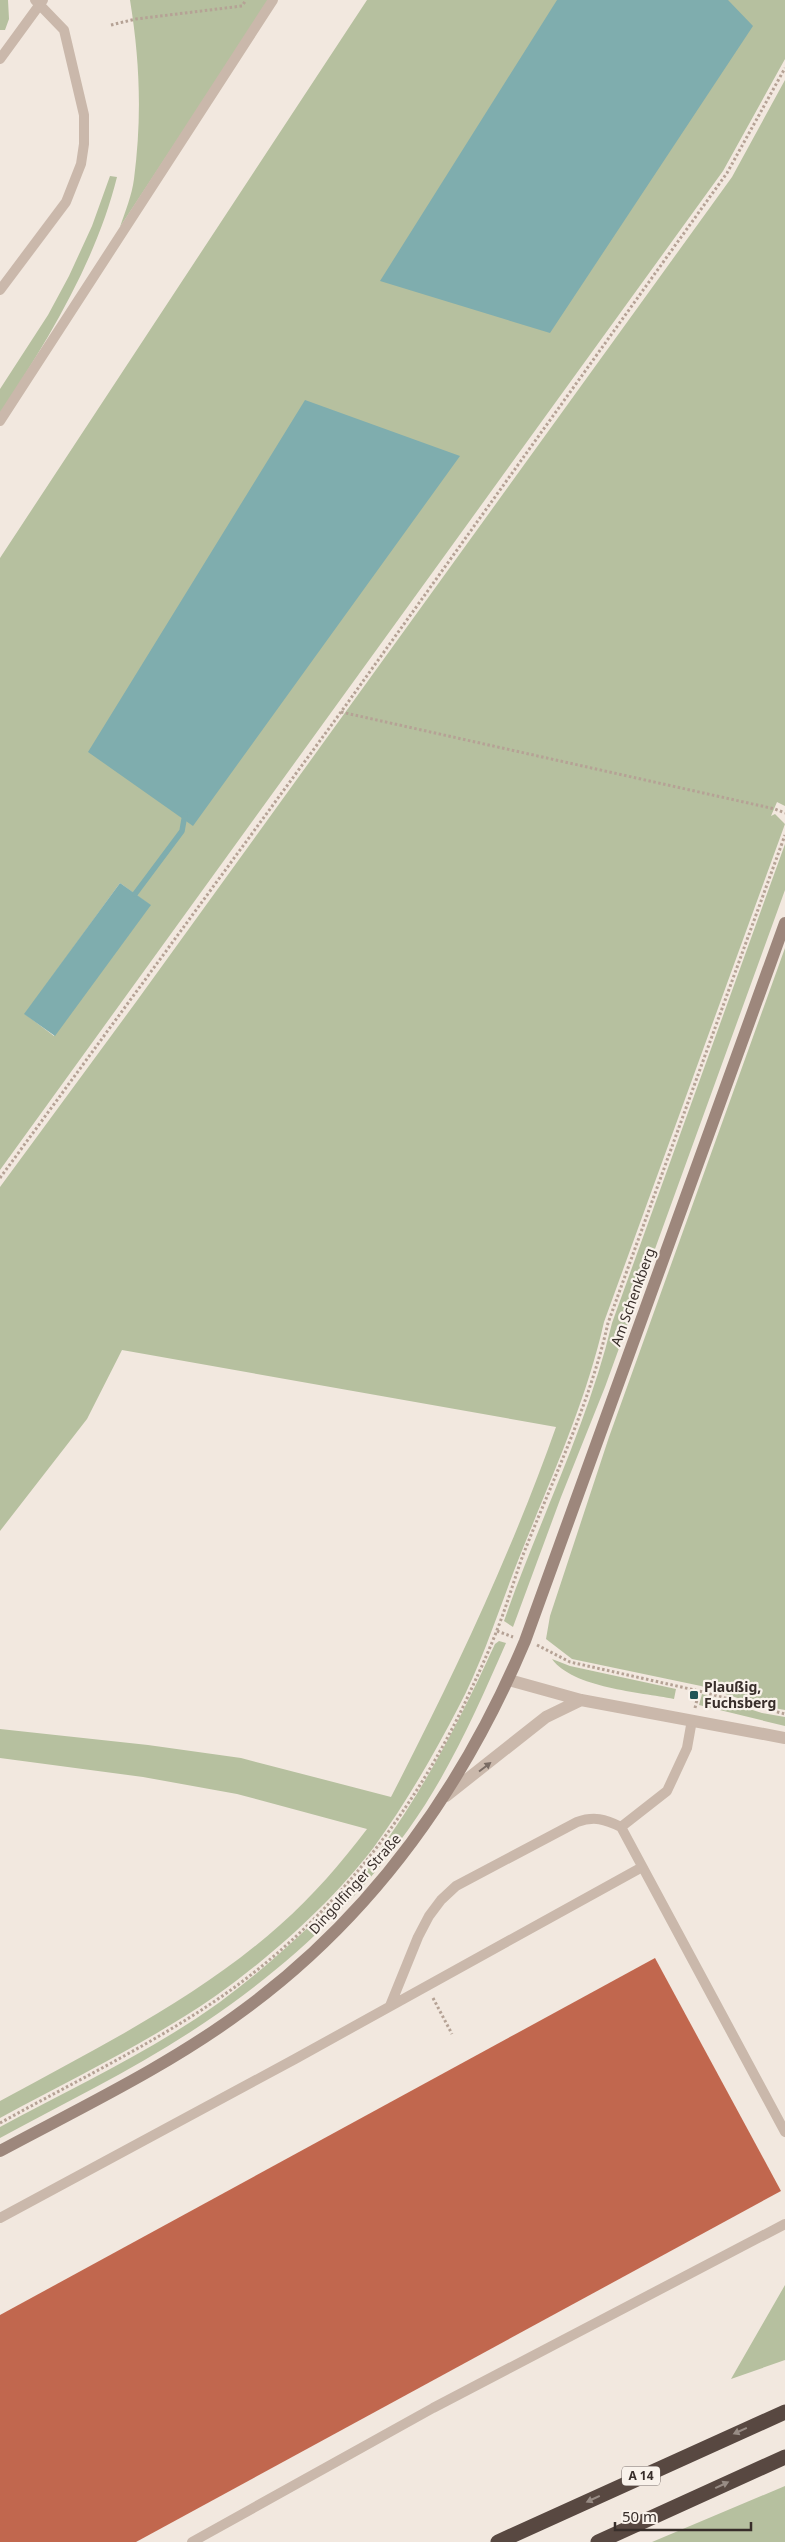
<svg xmlns="http://www.w3.org/2000/svg" width="785" height="2542" font-family="'Noto Sans',sans-serif">
	<rect width="100%" height="100%" fill="#f2e8df"/>
	<path fill="#b6c09f" fill-rule="evenodd" d="M0 0H8L9 19 5 30H0Z
		M130 0H269L120 227C125 212 132 195 134 179 142 117 140 62 130 0Z
		M367 0H785V59L723 171 0 1170V558ZM120 883 150 905 54 1036 25 1014Z
		M785 80V806L777 802 771 816 775 814 785 824 604 1322C586 1402 551 1478 521 1553 500 1605 484 1659 458 1708 433 1756 406 1803 374 1847 332 1902 271 1957 214 1997 147 2043 72 2079 0 2118V2101C97 2048 197 1999 280 1925 313 1896 341 1863 367 1829L237 1794 143 1777 0 1758V1729L148 1745 241 1758 391 1797C453 1677 511 1554 556 1427L122 1350 87 1419 0 1531V1187L136 1002 732 177Z
		M110 176 117 177C96 262 47 341 0 414V389L48 315 69 276 92 226Z
		M785 844V890L605 1387 561 1497 513 1627 504 1621C538 1523 588 1424 612 1323Z
		M785 948V1710L762 1706 701 1686 572 1659 546 1639 550 1616 609 1437Z
		M499 1641 506 1643C478 1707 449 1773 408 1830 353 1906 282 1971 204 2023 139 2067 68 2101 0 2138V2127C74 2087 152 2051 220 2002 255 1976 287 1948 318 1918 339 1898 362 1875 379 1851 426 1786 462 1716 495 1644Z
		M552 1659 570 1666 676 1689 674 1699C640 1692 573 1688 552 1659Z
		M702 1694 762 1713 785 1717V1726L699 1705Z
		M785 2285V2360L731 2379Z
		M785 2486V2542H652Z"/>
	<path fill="#7fadae" d="M557 0H728L753 26 550 333 380 281Z
		M305 400 460 456 193 826 88 752Z
		M120 883 151 905 55 1036 24 1014Z"/>
	<g fill="none" stroke-linecap="round" stroke-linejoin="round">
		<path stroke="#7fadae" stroke-width="5.5" d="M135 894 182 831 185 814"/>
	</g>
	<path fill="#c1674e" d="M655 1958 781 2191 136 2542H0V2315Z"/>
	<g fill="none" stroke-linecap="round" stroke-linejoin="round">
		<path stroke="#b5a295" stroke-width="3" stroke-dasharray="2.5 2.5" stroke-linecap="butt" d="M111 25 136 19 242 6 246 0
			M341 712 775 809 785 813
			M0 1178 341 712 727 173 785 68
			M497 1631 513 1637
			M537 1645 570 1662 699 1691 785 1714
			M695 1708 699 1691
			M433 1998 452 2034
			M0 2123C72 2083 147 2047 215 2001 323 1928 407 1823 463 1707 475 1681 487 1656 497 1630 507 1605 514 1580 523 1555 553 1479 590 1403 608 1323L785 835"/>
		<path stroke="#cab8ab" stroke-width="10" d="M0 59 43 0
			M0 290 66 202 81 164 84 144V115L64 30 35 0
			M0 421 273 0
			M621 1827 667 1791 687 1748 692 1720
			M390 2006 418 1937 429 1916 441 1900 456 1886 577 1822C594 1816 605 1819 621 1827L785 2132
			M0 2218 295 2059 642 1867
			M192 2542 433 2408 785 2224"/>
		<path stroke="#cab8ab" stroke-width="12" d="M509 1680 581 1700 785 1738
			M446 1796 546 1717 581 1700"/>
		<path stroke="#9d877c" stroke-width="12" d="M0 2151C82 2107 170 2065 245 2009 374 1914 463 1788 525 1641L785 923"/>
		<path stroke="#584841" stroke-width="15" d="M498 2542 785 2412
			M598 2542 785 2457"/>
	</g>
	<defs><path id="oneway-solid" d="M-6-.8H1V-3.2L6.5 0L1 3.2V.8H-6Z" transform="scale(1.25)"/></defs>
	<use fill="#7a6c64" href="#oneway-solid" transform="translate(485 1767) rotate(-37)"/>
	<g fill="#988c85">
		<use href="#oneway-solid" transform="translate(740 2431) rotate(156)"/>
		<use href="#oneway-solid" transform="translate(722 2485) rotate(-25)"/>
		<use href="#oneway-solid" transform="translate(593 2499) rotate(155)"/>
	</g>
	<rect fill="#215558" stroke="#f9f2eb" stroke-width="2" x="689" y="1690" width="10" height="10" rx="2.5"/>
	<g text-anchor="middle" stroke-width="4.5" stroke-linejoin="round" paint-order="stroke">
		<rect fill="#f9f2eb" stroke="#726964" stroke-width="1" x="622" y="2466.5" width="38" height="19" rx="4"/>
		<g font-size="12" font-weight="bold" fill="#382e2a">
			<text x="641" y="2480">A 14</text>
		</g>
		<g font-size="14" fill="#382e2a" stroke="#f9f2eb">
			<text transform="translate(633 1297) rotate(-70)" y="5">Am Schenkberg</text>
			<text transform="translate(355 1884) rotate(-48)" y="5">Dingolfinger Straße</text>
		</g>
		<g font-size="14" font-weight="bold" fill="#382e2a" stroke="#f9f2eb" text-anchor="start">
			<text x="704" y="1692">Plaußig,<tspan x="704" dy="16">Fuchsberg</tspan></text>
		</g>
	</g>
	<path d="M615 2522v8h136v-8" fill="none" stroke="#382e2a" stroke-width="2.5"/>
	<text x="622" y="2522" font-size="15" fill="#382e2a" stroke="#f9f2eb" stroke-width="4" paint-order="stroke">50 m</text>
</svg>
